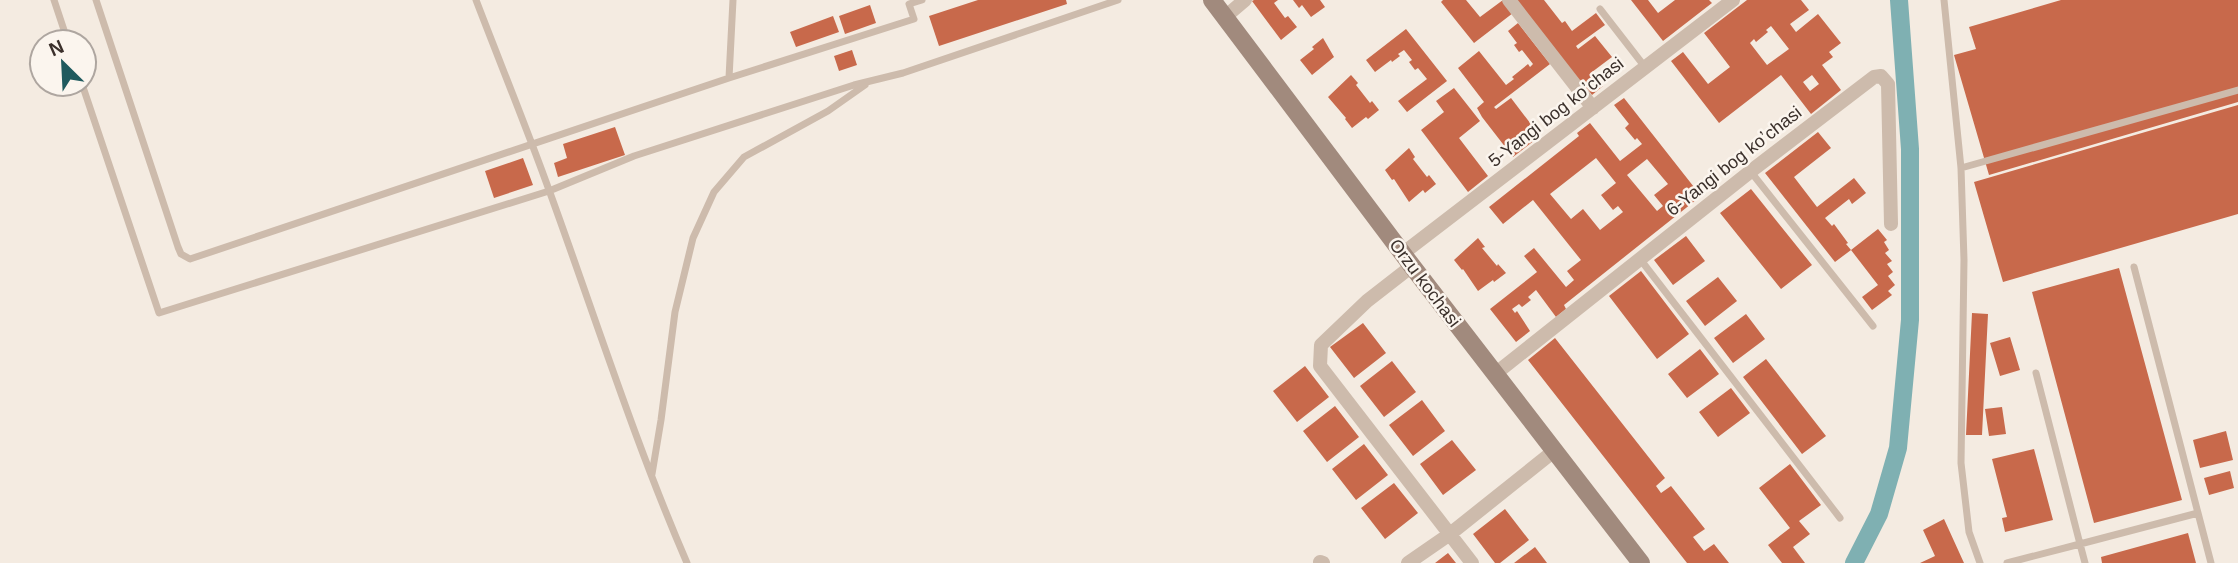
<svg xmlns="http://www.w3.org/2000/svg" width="2238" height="563" font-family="Arial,sans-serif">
	<rect width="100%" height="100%" fill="#f4ebe1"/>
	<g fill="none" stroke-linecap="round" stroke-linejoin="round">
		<path stroke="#7fb0b2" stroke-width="18" d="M1854 563 1879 514 1898 448 1910 320V149L1899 0"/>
	</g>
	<path fill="#c8694b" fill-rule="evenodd" d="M978 0H1066L1067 4 939 46 929 16Z
		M1254 0H1278L1274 3 1285 18 1288 16 1297 27 1281 40 1252 1Z
		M1293 0H1320L1325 7 1311 17 1302 5 1299 8Z
		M1443 0H1466L1480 17 1503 0 1513 13 1474 43 1441 2Z
		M1516 0H1544L1562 23 1565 21 1572 31 1596 13 1605 25 1576 46 1578 49 1595 36 1612 57 1592 72 1603 86 1592 95 1581 80 1579 82Z
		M1631 0H1648L1658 13 1675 0H1709L1712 3 1663 41Z
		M1747 0H1801L1809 10 1790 24 1796 32 1818 14 1841 43 1829 52 1833 57 1822 65 1841 90 1811 114 1781 75 1719 123 1671 61 1683 52 1708 84 1730 67 1704 33ZM1771 26 1789 49 1767 65 1750 43 1754 39 1756 42 1768 32 1766 30ZM1812 75 1819 84 1810 91 1803 82Z
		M2061 0H2238V102L1989 175 1954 55 1976 49 1969 27Z
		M870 5 876 23 845 34 839 16Z
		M833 16 839 32 796 47 790 32Z
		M1518 23 1550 64 1494 107 1496 109 1511 98 1540 136 1513 157 1482 117 1477 108 1484 102 1458 68 1479 51 1506 85 1514 79 1512 77 1528 64 1530 67 1533 64 1522 50 1519 52 1514 45 1517 43 1508 31Z
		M1406 29 1447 81 1407 112 1398 101 1427 79 1418 68 1415 70 1409 62 1412 60 1404 50 1398 54 1400 56 1392 62 1391 60 1375 72 1366 60Z
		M1323 38 1334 57 1312 75 1300 60 1314 49 1312 47Z
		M852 50 857 65 839 71 834 56Z
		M1351 75 1358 83 1356 85 1370 103 1372 101 1379 110 1368 119 1366 117 1352 128 1345 119 1346 118 1328 97Z
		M1454 88 1480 121 1459 138 1488 176 1468 192 1421 130 1444 112 1436 101Z
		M1624 98 1701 196 1564 305 1566 309 1556 317 1536 290 1528 297 1531 300 1522 307 1519 304 1512 309 1515 313 1517 311 1530 331 1516 342 1490 309 1537 272 1524 256 1534 248 1566 287 1574 280 1567 271 1581 260 1533 200 1503 224 1489 207 1579 136 1577 133 1590 123 1620 161 1642 144 1637 138 1635 140 1625 128 1629 124 1614 105ZM1596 158 1616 183 1601 195 1613 210 1618 206 1623 212 1600 230 1583 209 1571 219 1550 194ZM1647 159 1668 184 1654 195 1663 206 1657 211 1627 175Z
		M2238 105V214L2003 282 1974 182Z
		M615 127 625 155 558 177 554 163 567 158 563 144Z
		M1818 132 1831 148 1794 177 1817 207 1854 178 1866 193 1852 204 1849 199 1825 218 1832 226 1834 224 1848 243 1846 244 1851 250 1835 262 1765 173Z
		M1409 148 1415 157 1413 159 1427 177 1429 175 1436 184 1425 193 1423 190 1409 202 1394 179 1392 180 1385 170Z
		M523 158 533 185 494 198 485 171Z
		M1751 189 1812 265 1781 289 1720 213Z
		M1878 229 1887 240 1884 242 1889 250 1885 253 1892 261 1887 264 1893 272 1888 276 1895 285 1888 291 1892 295 1872 310 1862 297 1878 285 1851 250Z
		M1686 236 1705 261 1673 285 1654 260Z
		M1478 238 1485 247 1482 248 1497 266 1498 264 1506 273 1494 282 1493 280 1478 291 1463 269 1462 270 1454 260Z
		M2119 268 2182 500 2094 523 2032 292Z
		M1641 271 1689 334 1657 359 1609 296Z
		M1718 277 1737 301 1705 326 1686 301Z
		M1972 313 1988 314 1982 435H1966Z
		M1746 314 1765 339 1733 363 1714 338Z
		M1363 323 1386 353 1354 378 1330 347Z
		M2010 337 2020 370 2000 376 1990 343Z
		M1555 338 1665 478 1656 486 1661 493 1671 486 1705 529 1693 537 1704 551 1714 544 1729 563H1687L1528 360Z
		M1700 349 1719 374 1687 398 1668 374Z
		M1766 359 1826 436 1802 454 1743 377Z
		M1392 361 1416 392 1384 417 1360 386Z
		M1305 366 1329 397 1297 422 1273 391Z
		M1731 388 1750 413 1718 437 1699 412Z
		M1422 400 1445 431 1413 456 1389 425Z
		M1335 406 1359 437 1327 462 1303 431Z
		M2002 407 2006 434 1989 436 1985 409Z
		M2226 431 2233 460 2200 468 2193 440Z
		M1452 440 1476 470 1443 495 1420 464Z
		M1364 444 1388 475 1356 500 1332 469Z
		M2034 449 2053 520 2005 532 2002 518 2007 517 1992 459Z
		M1790 464 1821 505 1799 521 1810 534 1793 547 1805 563H1782L1768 545 1790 528 1759 488Z
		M2230 471 2234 488 2209 495 2204 478Z
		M1394 483 1418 513 1385 539 1361 508Z
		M1505 509 1529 540 1500 563H1495L1473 534Z
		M1944 519 1964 563H1920L1935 556 1923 530Z
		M2188 533 2196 563H2102L2101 557Z
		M1535 547 1547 563H1514Z
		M1448 553 1456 563H1435Z"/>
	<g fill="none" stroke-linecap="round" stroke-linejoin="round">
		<path stroke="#cdbbac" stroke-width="7" d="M54 0 68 42
			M96 0 178 247 181 254 190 259 729 78 733 0
			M476 0C499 60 523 119 545 179 592 307 633 438 687 563
			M1944 0 1961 168 1964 260 1961 463 1969 532 1980 563
			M1600 9 1645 67
			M729 78 914 19 909 4 922 0
			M82 84 159 313 549 191 634 156 854 85 903 73 1118 0
			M1961 168 2238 90
			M1751 172 1873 326
			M1640 259 1840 518
			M652 474 661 420 675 312 693 238 714 192 744 157 828 111 865 85
			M2198 513 2211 563
			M2007 563 2080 544 2036 373
			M2085 563 2080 544 2198 513 2134 267"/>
		<path stroke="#cdbbac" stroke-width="14" d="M1509 0 1593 108
			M1225 17 1245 0
			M1402 254 1733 0
			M1412 266 1367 301 1321 345 1320 366 1472 563
			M1495 374 1751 171 1874 77 1881 76 1888 84 1891 224
			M1320 562 1323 563
			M1408 563 1450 534 1554 451"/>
		<path stroke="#a18a7d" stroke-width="18" d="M1212 0 1412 266 1641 563"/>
	</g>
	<g text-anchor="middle" stroke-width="5" stroke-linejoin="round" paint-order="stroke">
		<g font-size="18" fill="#3b302b" stroke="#fbf5ee">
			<text transform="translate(1556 112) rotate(-38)" y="6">5-Yangi bog koʼchasi</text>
			<text transform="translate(1734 161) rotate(-38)" y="6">6-Yangi bog koʼchasi</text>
			<text transform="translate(1425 283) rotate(53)" y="6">Orzu kochasi</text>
		</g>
	</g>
	<g transform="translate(63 63) rotate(336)"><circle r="33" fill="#fbf5ee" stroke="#aea6a0" stroke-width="2"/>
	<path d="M0-5L12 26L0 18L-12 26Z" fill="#1f5a5e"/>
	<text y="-10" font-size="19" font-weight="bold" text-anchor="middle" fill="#3b302b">N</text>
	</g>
</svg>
